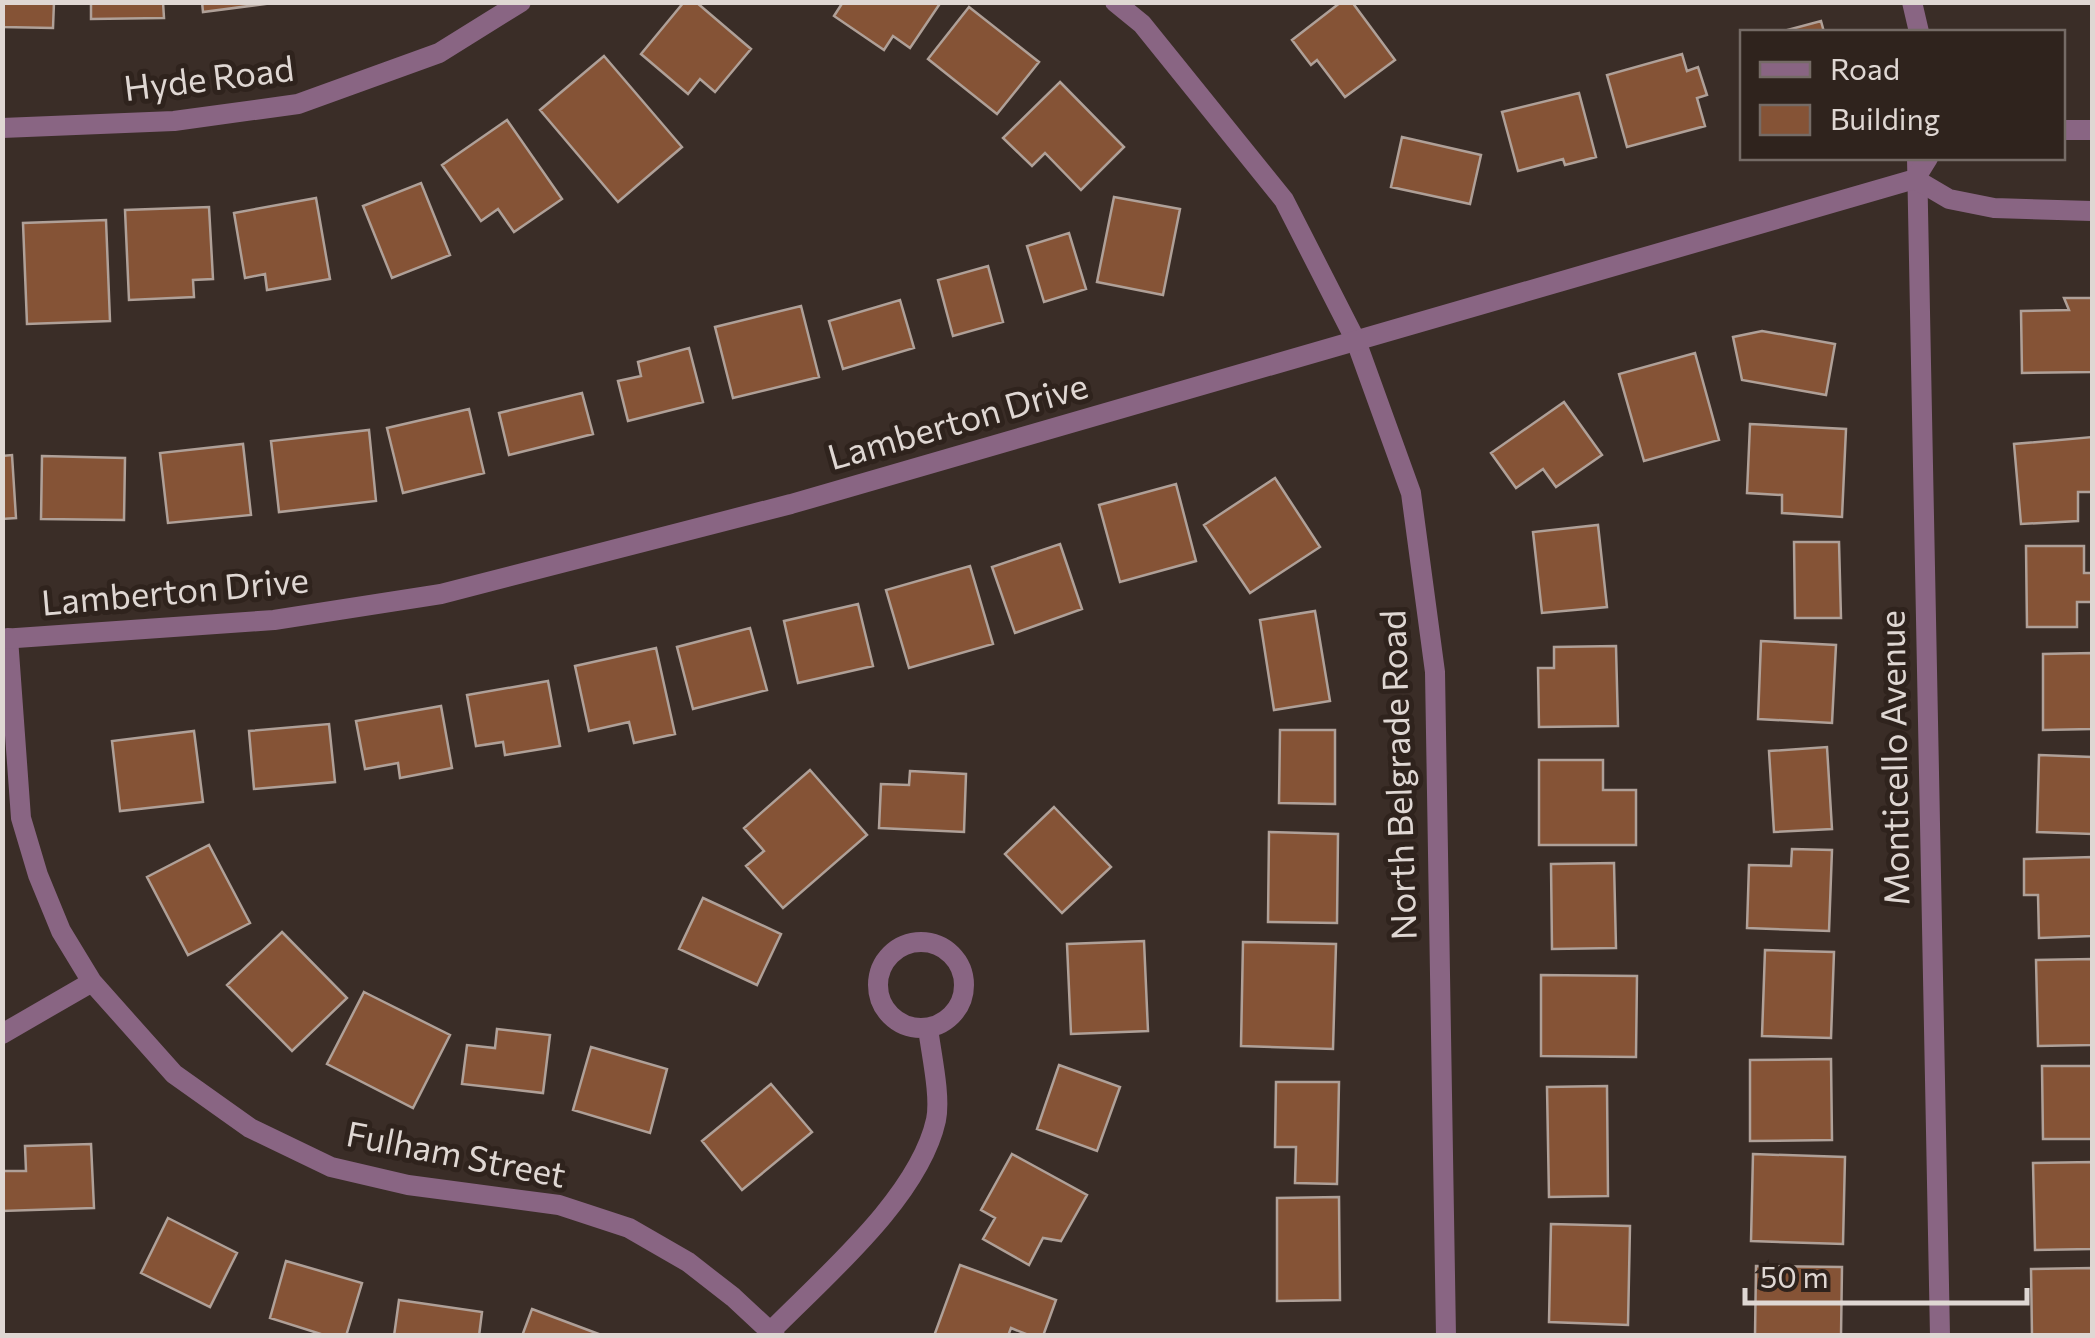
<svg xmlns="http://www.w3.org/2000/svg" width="2095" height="1338" font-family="Commissioner,sans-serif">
	<rect width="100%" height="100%" fill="#3a2d27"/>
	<path fill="#855336" stroke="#afa098" stroke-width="2.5" d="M2 2H54L53 28 2 27Z
		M91 2H163L164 18 91 19Z
		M202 2H280L203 12Z
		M684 2H696L751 49 715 92 700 79 688 94 641 54Z
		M843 2H941L910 48 893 36 884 50 834 16Z
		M1341 2H1352L1395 60 1345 97 1317 60 1311 65 1292 40Z
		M969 7 1039 62 997 114 928 59Z
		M1821 21 1824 32H1780Z
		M1682 54 1687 71 1698 67 1707 95 1697 98 1705 126 1627 147 1607 75Z
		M604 56 682 147 618 202 540 110Z
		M1060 82 1124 147 1081 190 1045 153 1032 166 1003 138Z
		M1579 93 1596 157 1565 165 1563 159 1518 171 1502 112Z
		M507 120 562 199 514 232 498 209 481 221 442 165Z
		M1402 137 1481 155 1470 204 1391 187Z
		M421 183 450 255 392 278 363 206Z
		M1114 197 1180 209 1163 295 1097 282Z
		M316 198 330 279 267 290 265 274 245 278 234 213Z
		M209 207 213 279 193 280 194 297 129 300 125 210Z
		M106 220 110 321 27 324 23 223Z
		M1069 233 1086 289 1044 302 1027 246Z
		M988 266 1003 322 953 336 938 280Z
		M2064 298H2092V372L2022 373 2021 311 2069 310Z
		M900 300 914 348 843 369 829 321Z
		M801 306 819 377 733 398 715 327Z
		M1762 331 1835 344 1826 395 1742 380 1733 337Z
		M689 348 703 402 628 421 618 381 641 376 638 362Z
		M1695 353 1719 440 1644 461 1619 374Z
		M582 393 593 434 509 455 499 413Z
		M1564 402 1602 455 1556 487 1543 469 1516 488 1491 453Z
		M469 409 484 473 403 493 387 428Z
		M1750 424 1846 429 1842 517 1782 513V495L1747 493Z
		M369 430 376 501 279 512 271 441Z
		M2092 437V492H2078V521L2021 524 2014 444Z
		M243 444 251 515 168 523 160 453Z
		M12 455 16 518 2 519V456Z
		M42 456 125 458 124 520 41 519Z
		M1275 478 1320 547 1250 593 1204 525Z
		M1176 484 1196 561 1120 582 1099 505Z
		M1598 525 1607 607 1542 613 1533 532Z
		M1794 542H1839L1841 618H1795Z
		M1060 544 1082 609 1015 633 992 567Z
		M2026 546H2084V573H2092V602H2077V627H2027Z
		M970 566 993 644 909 668 886 590Z
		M858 604 873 666 798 683 784 621Z
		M1315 611 1330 701 1274 710 1260 620Z
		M750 628 767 690 693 709 677 647Z
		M1761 641 1836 645 1832 723 1758 719Z
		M1616 646 1618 726 1539 727 1538 668H1554V647Z
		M656 648 675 734 634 743 629 722 589 731 575 666Z
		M2092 653V729L2043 730V654Z
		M548 681 560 746 505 755 503 742 476 746 467 695Z
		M441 706 452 768 400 778 398 763 365 769 356 721Z
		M329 724 335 782 254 789 249 731Z
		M1280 730H1335V804L1279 803Z
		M194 731 203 802 120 811 112 741Z
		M1827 747 1832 829 1774 832 1769 751Z
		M2039 755 2092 757V834L2037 832Z
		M1539 760H1603V790H1636V845H1539Z
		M810 770 867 835 783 908 746 866 764 851 744 828Z
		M910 771 966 774 964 832 879 828 881 784 909 785Z
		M1054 807 1111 867 1062 913 1005 854Z
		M1269 832 1338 834 1337 923 1268 922Z
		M209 845 250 923 188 955 147 877Z
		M1792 849 1832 850 1829 931 1747 928 1749 865 1791 866Z
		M2092 857V936L2039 938 2038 895H2024V859Z
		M1614 863 1616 948 1552 949 1551 864Z
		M703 898 781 934 757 985 679 949Z
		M282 932 347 998 292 1051 227 985Z
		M1144 941 1148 1031 1071 1034 1067 944Z
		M1243 942 1336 944 1333 1049 1241 1046Z
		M1765 950 1834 952 1831 1038 1762 1036Z
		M2092 959V1045L2038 1046 2036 960Z
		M1541 975 1637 976 1636 1057 1541 1056Z
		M364 992 450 1035 413 1108 327 1064Z
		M497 1029 550 1035 543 1093 462 1084 467 1045 495 1048Z
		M591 1047 667 1069 650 1133 573 1110Z
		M1831 1059 1832 1140 1750 1141V1060Z
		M1059 1065 1120 1087 1097 1151 1037 1129Z
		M2042 1066H2092V1139H2043Z
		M1276 1082H1339L1337 1184 1295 1183 1296 1147H1275Z
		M771 1084 812 1132 742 1190 702 1141Z
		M1607 1086 1608 1196 1549 1197 1547 1087Z
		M91 1144 94 1208 2 1211V1171H26L25 1146Z
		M1012 1154 1087 1195 1061 1241 1043 1238 1029 1265 983 1239 995 1218 981 1210Z
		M1753 1154 1845 1157 1843 1244 1751 1241Z
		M2092 1162V1249L2035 1250 2033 1163Z
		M1339 1197 1340 1300 1277 1301V1198Z
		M168 1218 237 1253 210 1307 141 1273Z
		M1551 1224 1630 1226 1628 1325 1549 1322Z
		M286 1261 362 1283 346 1336H327L270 1318Z
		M960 1265 1056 1300 1043 1336H1031L1011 1328 1008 1336H934Z
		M1756 1266 1842 1267 1841 1336H1755Z
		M2092 1268V1336H2032L2031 1269Z
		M399 1300 482 1312 479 1336H394Z
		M532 1309 604 1336H522Z"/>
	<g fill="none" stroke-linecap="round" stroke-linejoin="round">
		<path stroke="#896583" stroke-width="20" d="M1115 2 1142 24 1284 200 1356 341 1411 493 1435 672 1446 1336
			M1912 2 1919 32
			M2 128 174 121 298 104 439 53 521 2
			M1917 158 1940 1336
			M8 638 21 818 38 875 61 931 92 982 174 1074 250 1128 331 1167 408 1185 559 1205 629 1228 688 1262 733 1297 775 1336
			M878 985a43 43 0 1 1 86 0a43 43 0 1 1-86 0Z
			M2 1034 92 982
			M771 1331C825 1276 919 1197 936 1120 941 1096 931 1053 928 1028"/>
		<path stroke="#896583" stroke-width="20" d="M2062 130H2092
			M1915 179 1949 199 1994 208 2092 211
			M2 639 274 620 441 594 791 504 1915 179 1928 158"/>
	</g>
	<g text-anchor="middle" stroke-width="10" stroke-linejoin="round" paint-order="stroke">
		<g font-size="35" fill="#dfd7d3" stroke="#2f231d">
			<text transform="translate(209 79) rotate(-7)" y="12">Hyde Road</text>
			<text transform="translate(958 422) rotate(-16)" y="12">Lamberton Drive</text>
			<text transform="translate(175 592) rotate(-5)" y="12">Lamberton Drive</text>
			<text transform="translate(1895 758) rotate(-91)" y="12">Monticello Avenue</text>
			<text transform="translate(1399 775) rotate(-92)" y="12">North Belgrade Road</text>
			<text transform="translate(456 1155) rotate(11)" y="12">Fulham Street</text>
		</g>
	</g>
	<rect width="2095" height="1338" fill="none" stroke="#dfd7d3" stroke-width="10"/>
	<rect x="1740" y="30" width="325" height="130" fill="#2f231d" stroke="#756b66" stroke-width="2.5"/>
	<rect x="1760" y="62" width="50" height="15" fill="#896583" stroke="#756b66" stroke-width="2.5"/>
	<text x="1830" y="80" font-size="30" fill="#dfd7d3">Road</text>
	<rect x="1760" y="105" width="50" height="30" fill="#855336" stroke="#756b66" stroke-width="2.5"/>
	<text x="1830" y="130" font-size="30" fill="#dfd7d3">Building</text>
	<path d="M1745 1288v15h282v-15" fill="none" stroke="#dfd7d3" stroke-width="5"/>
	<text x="1760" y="1288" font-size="30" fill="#dfd7d3" stroke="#2f231d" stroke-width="8" paint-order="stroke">50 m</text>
</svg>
